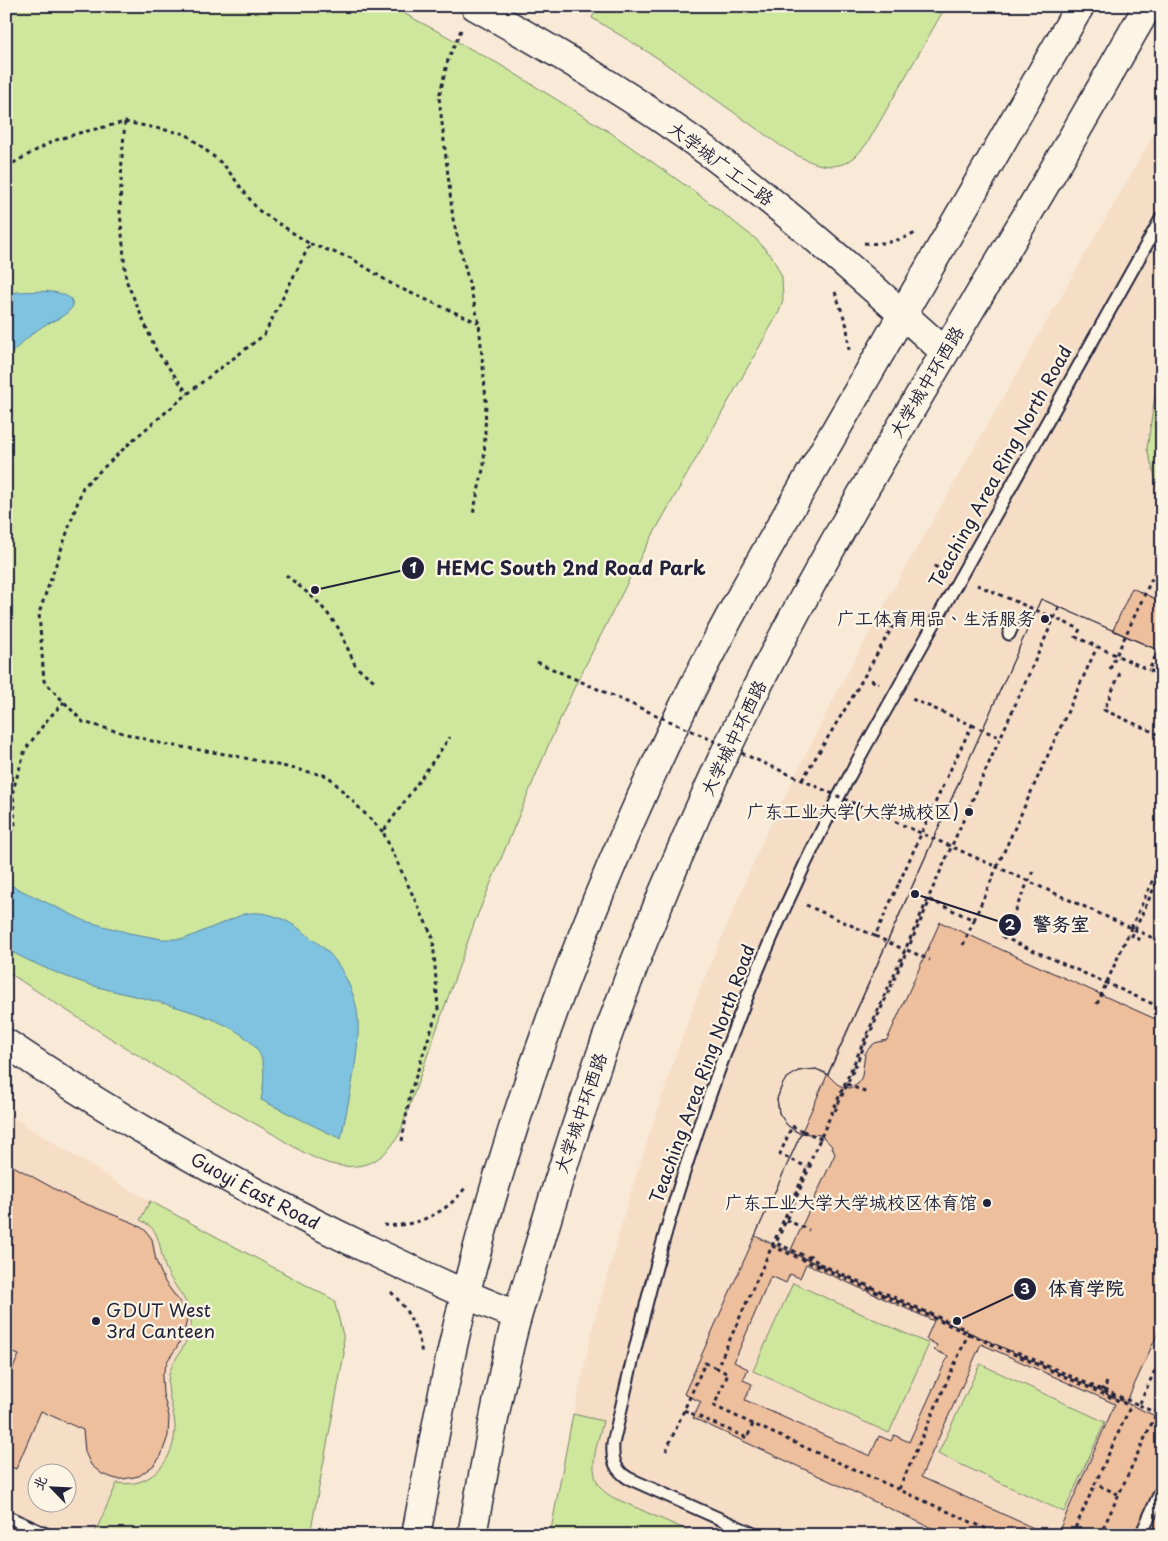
<svg xmlns="http://www.w3.org/2000/svg" width="1168" height="1541" font-family="'Playpen Sans','LXGW WenKai TC',sans-serif">
	<rect width="100%" height="100%" fill="#f9ead7"/>
	<filter id="ink" filterUnits="userSpaceOnUse"><feTurbulence type="fractalNoise" baseFrequency=".02" numOctaves="2"/><feDisplacementMap in="SourceGraphic" scale="10" xChannelSelector="R" yChannelSelector="G"/><feConvolveMatrix kernelMatrix="1 2 1 2 8 2 1 2 1" color-interpolation-filters="sRGB"/></filter>
	<g filter="url(#ink)">
		<path fill="#f6ddc6" fill-rule="evenodd" d="M1162 120V1535H550L565 1454 594 1322 631 1191 674 1060 699 991 763 840 835 696 886 602Z
			M6 1113 121 1185 334 1300 343 1335 344 1354 310 1535H6ZM38 1474H68V1504H38Z"/>
		<path fill="#cfe79d" stroke="#78846c" d="M6 6H390L499 64 611 133 702 197 757 240 773 258 782 277 783 300 779 312 642 554 575 686 548 746 475 921 400 1133C387 1156 370 1169 342 1166 316 1164 284 1140 261 1127 173 1079 90 1026 6 971Z
			M597 6H946L868 142C864 147 859 153 855 157 831 177 803 159 781 146L656 57 592 18Z
			M1162 368V501L1147 449 1158 375Z
			M150 1201 334 1300 343 1335 344 1354 310 1535H94L117 1483C152 1489 176 1459 175 1425 174 1411 168 1397 168 1383 168 1362 188 1347 191 1327 194 1303 174 1289 166 1269 161 1257 161 1243 155 1232 151 1226 146 1223 140 1220Z
			M793 1283 929 1344 889 1433 753 1371Z
			M980 1364 1105 1422 1064 1512 938 1454Z
			M573 1414 603 1421C597 1447 582 1480 612 1497L698 1535H550Z"/>
		<path fill="#7fc3e0" stroke="#5a839e" d="M16 292C32 292 57 288 71 299L73 306C66 317 54 320 43 326 29 335 18 347 6 358V295Z
			M6 883 85 921 129 933 162 939H184L244 914C266 909 289 920 306 934 313 940 321 945 327 951 343 967 357 997 358 1019 360 1056 348 1102 341 1139L261 1100C264 1084 267 1062 256 1048 230 1013 136 998 94 986 64 977 34 964 6 949Z"/>
		<path fill="#eebf9d" stroke="#22223b" fill-rule="evenodd" d="M1132 588 1162 602V652L1113 630Z
			M1041 599 1162 652V1529L1159 1535H1057L1115 1404 981 1344 921 1477 1049 1535H947L693 1418 701 1402 684 1394ZM806 1264 934 1321 926 1339 937 1345 934 1350 948 1356 909 1442 894 1435 891 1441 879 1436 870 1456 745 1400 752 1384 743 1380 748 1369 734 1362 771 1276 786 1283 790 1274 800 1278Z
			M1041 599 1162 652V1419L755 1236 801 1134 795 1131 787 1125 779 1113 777 1099 782 1085 786 1079 798 1071 816 1069 828 1075Z
			M940 922 1162 1022V1324L1126 1403 790 1252 835 1154 831 1145 821 1135 799 1133 787 1125 779 1113 778 1105 777 1099 782 1085 786 1079 798 1071 816 1069 826 1073 837 1084 843 1087 850 1088 858 1084 862 1076 865 1054 869 1048 875 1043 887 1040Z
			M6 1162 71 1198 134 1223 145 1230 152 1239 156 1261 165 1282 185 1309 187 1319 184 1333 177 1347 168 1360 162 1377 163 1394 169 1416 168 1436 161 1456 154 1465 139 1476 123 1479H116L102 1474 91 1465 85 1452 83 1430 41 1411 16 1469 6 1465V1383L19 1355 6 1350Z"/>
		<g fill="none" stroke-linecap="round" stroke-linejoin="round">
			<g stroke="#22223b" stroke-width="15">
				<path id="service" d="M1009 634 1013 625
					M6 1516 48 1535
					M756 1535 628 1478C615 1470 612 1460 613 1444 634 1351 656 1258 686 1166 732 1022 791 882 864 749L1162 217
					M1141 1535 1162 1488"/>
			</g>
			<g stroke="#22223b" stroke-width="31">
				<path id="tertiary" d="M475 6C557 52 639 100 715 157 795 218 870 285 945 352"/>
			</g>
			<g stroke="#22223b" stroke-width="31">
				<g id="secondary">
					<path id="s1" d="M6 1043C123 1122 245 1191 372 1251 420 1273 467 1297 517 1315"/>
				</g>
			</g>
			<g stroke="#22223b" stroke-width="31">
				<path id="primary" d="M416 1535C429 1466 441 1396 457 1328 506 1123 584 916 674 726 720 629 774 537 827 445 911 298 996 152 1080 6
					M472 1535C484 1471 495 1407 510 1344 518 1308 531 1274 541 1239 595 1055 664 875 749 703 828 544 921 393 1012 240 1059 163 1103 84 1148 6"/>
			</g>
			<path stroke="#22223b" stroke-width="3" stroke-dasharray="4 4" stroke-linecap="butt" d="M461 30 448 60 439 97 453 219 479 323 486 400 484 465 473 514
				M125 122 122 157 120 211 126 280 156 350 188 394
				M6 167 53 141 79 133 125 122 186 134 224 165 258 210 310 244 264 335 197 386 134 439 83 487 39 613 44 681 83 722 163 744 231 755 328 776 383 832
				M864 243C883 245 898 241 916 233
				M310 244 351 258 395 286 479 323
				M835 292 847 326 849 351
				M934 566 943 570
				M286 575 316 600 328 614 339 629 356 667 376 682
				M977 585 1080 629
				M1162 642 1149 670 1162 676
				M1110 669 1161 559
				M1120 673 1104 710 1162 736
				M871 680 879 684
				M912 699 972 725 945 781
				M972 725 1001 738
				M802 780 853 696 898 617 904 620
				M6 838 15 827 13 790 25 750 47 720 64 702
				M1033 871 1003 937 1162 1008
				M1156 873 1160 875 1162 870
				M806 905 875 936 899 883
				M875 936 905 950
				M1140 940 1132 936 1160 875
				M910 944 930 900 974 920 963 945
				M907 950 930 960
				M1097 1004 1131 928
				M847 1084 867 1093
				M835 1111 905 955
				M803 1131 792 1126 780 1154 807 1167
				M402 1141 410 1094 438 1009 433 938 383 832 450 737
				M811 1164 776 1243 821 1263 819 1267
				M786 1220 809 1230
				M384 1225C414 1228 447 1213 465 1188
				M772 1246 1060 605
				M809 1258 812 1253
				M820 1264 967 1330
				M391 1292C408 1309 419 1331 422 1355
				M1017 1352 1122 1399 1121 1402
				M1101 1388 1104 1390 1107 1382
				M1139 1405 1156 1413
				M684 1410 747 1438 753 1424 1000 1535
				M753 1424 714 1406 728 1374 717 1368 772 1246 1130 1406
				M666 1451 705 1363 717 1368
				M899 1489 969 1332
				M1118 1494 1095 1484 1131 1405
				M1011 1535 1013 1530 1023 1535
				M1072 1535 1095 1484
				M1100 1535 1162 1401"/>
			<use href="#service" stroke="#fcf5e5" stroke-width="11"/>
			<use href="#tertiary" stroke="#fcf5e5" stroke-width="28"/>
			<use href="#secondary" stroke="#fcf5e5" stroke-width="28"/>
			<use href="#primary" stroke="#fcf5e5" stroke-width="28"/>
			<path stroke="#22223b" stroke-width="3" stroke-dasharray="4 4" stroke-linecap="butt" d="M1080 629 1076 637 1149 670
				M537 662 997 867 1097 647
				M899 883 945 781
				M974 920 997 867 1162 942
				M1131 928 1156 873
				M803 1131 822 1139
				M1104 1390 1139 1405 1162 1355"/>
		</g>
	</g>
	<g fill="#22223b" stroke="#fcf5e5" stroke-width="2">
		<circle cx="1045" cy="619" r="5"/>
		<circle cx="969" cy="812" r="5"/>
		<circle cx="987" cy="1203" r="5"/>
		<circle cx="96" cy="1321" r="5"/>
	</g>
	<g text-anchor="middle" stroke-width="4.5" stroke-linejoin="round" paint-order="stroke">
		<g font-size="18" fill="#22223b" stroke="#fcf5e5">
			<text transform="translate(721 164) rotate(37)" y="6">大学城广工二路</text>
			<text transform="translate(927 382) rotate(-59)" y="6">大学城中环西路</text>
			<text transform="translate(1001 467) rotate(-61)" y="6">Teaching Area Ring North Road</text>
			<text transform="translate(734 738) rotate(-64)" y="6">大学城中环西路</text>
			<text transform="translate(703 1074) rotate(-70)" y="6">Teaching Area Ring North Road</text>
			<text transform="translate(581 1113) rotate(-71)" y="6">大学城中环西路</text>
			<text dy="6" stroke="none"><textPath href="#s1" startOffset="290">Guoyi East Road</textPath></text>
		</g>
		<g font-size="18" fill="#22223b" stroke="#fcf5e5" text-anchor="end">
			<text x="1035" y="625">广工体育用品、生活服务</text>
			<text x="959" y="818">广东工业大学(大学城校区)</text>
			<text x="977" y="1209">广东工业大学大学城校区体育馆</text>
			<text x="106" y="1317" text-anchor="start">GDUT West<tspan x="106" dy="21">3rd Canteen</tspan></text>
		</g>
	</g>
	<path fill="none" stroke="#22223b" stroke-width="2" d="M315 590L413 568M915 894L1010 925M957 1321L1025 1289"/>
	<g fill="#22223b" stroke="#fcf5e5" stroke-width="2">
		<circle cx="315" cy="590" r="5"/>
		<circle cx="915" cy="894" r="5"/>
		<circle cx="957" cy="1321" r="5"/>
		<circle cx="413" cy="568" r="12"/>
		<circle cx="1010" cy="925" r="12"/>
		<circle cx="1025" cy="1289" r="12"/>
	</g>
	<g font-size="15" text-anchor="middle" font-weight="bold" fill="#fff">
		<text x="413" y="573">1</text>
		<text x="1010" y="930">2</text>
		<text x="1025" y="1294">3</text>
	</g>
	<g font-size="19" text-anchor="middle" font-weight="bold" fill="#22223b" stroke="#fcf5e5" stroke-width="4.5" stroke-linejoin="round" paint-order="stroke">
		<text x="571" y="575">HEMC South 2nd Road Park</text>
		<text x="1061" y="931">警务室</text>
		<text x="1086" y="1295">体育学院</text>
	</g>
	<rect width="1168" height="1541" fill="none" stroke="#fcf5e5" stroke-width="25"/>
	<rect x="12" y="12" width="1143" height="1516" fill="none" stroke="#22223b" stroke-width="2" filter="url(#ink)"/>
	<g transform="translate(52 1488) rotate(294)"><circle r="24" fill="#fcf5e5" stroke="#a5a1a1"/>
	<path d="M0-4L9 19L0 12L-9 19Z" fill="#22223b"/>
	<text y="-8" font-size="14" font-weight="bold" text-anchor="middle" fill="#22223b">北</text>
	</g>
</svg>
